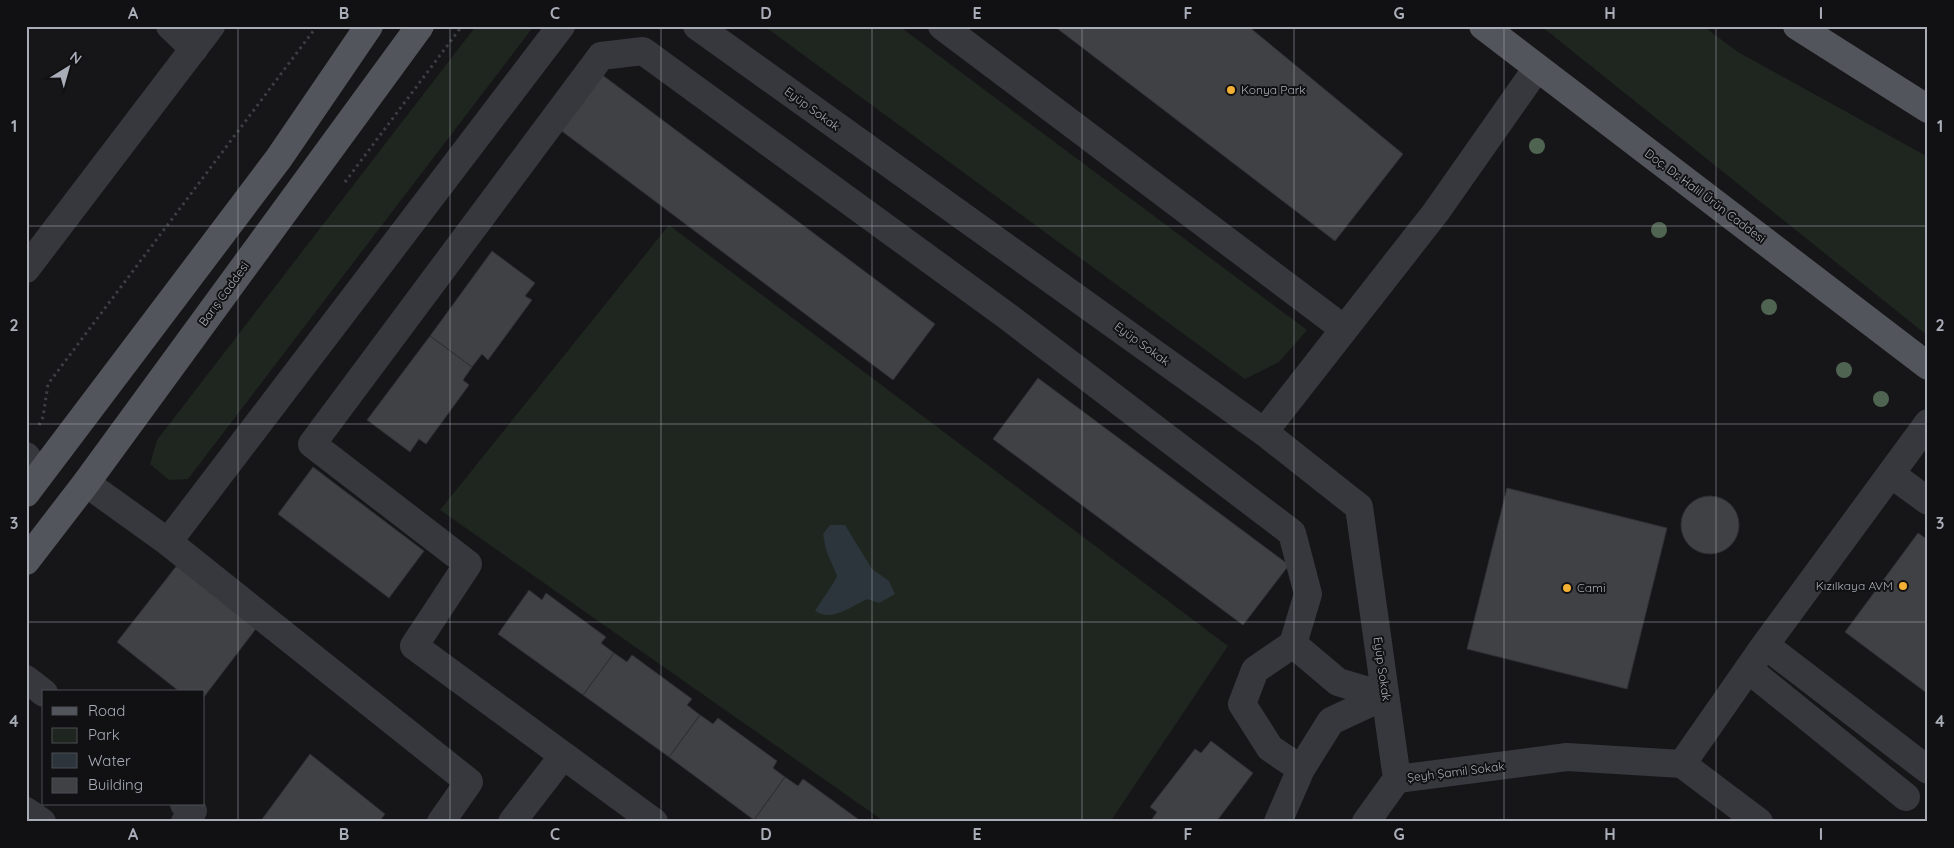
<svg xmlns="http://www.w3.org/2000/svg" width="1954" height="848" font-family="Quicksand,sans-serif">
	<rect width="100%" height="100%" fill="#161618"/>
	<path fill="#1e261f" d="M476 26H534L188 479 169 480 150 464 157 440Z
		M764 26H899L1307 330 1279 362 1245 379Z
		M1541 26H1703L1738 52 1928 157V336Z
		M669 225 1228 646 1110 822H885L440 510Z"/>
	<path fill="#2c353c" d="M830 525H845L872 569 889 581 895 594 879 603 867 599C850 607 832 622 815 611 822 599 831 589 837 576L826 550 823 534Z"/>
	<path fill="#404145" stroke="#303034" d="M1054 26H1248L1403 154 1335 241Z
		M601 74 935 324 893 380 559 129Z
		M492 251 535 283 525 296 532 300 488 360 482 354 472 367 430 336Z
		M430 336 472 367 463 380 469 385 426 444 419 439 410 452 367 420Z
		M1038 378 1289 565 1243 625 993 439Z
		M313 467 424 551 389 598 278 514Z
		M1507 488 1667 528 1627 689 1467 649Z
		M1681 525a29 29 0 1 1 58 0a29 29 0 1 1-58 0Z
		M1918 533 1928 540V694L1845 632Z
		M178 564 258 626 204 697V692H180L117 642Z
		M529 590 542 600 546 593 606 637 601 643 614 653 583 695 498 634Z
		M614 653 627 662 632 655 692 699 687 705 700 715 669 757 583 695Z
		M700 715 713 724 718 718 777 761 773 768 785 777 754 820 669 757Z
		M1211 741 1253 773 1216 822H1150L1157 812 1150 807 1195 749 1201 753Z
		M310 754 385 814 379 822H260Z
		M785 777 798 786 803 779 862 822H757L754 820Z"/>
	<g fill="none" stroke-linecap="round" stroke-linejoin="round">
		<path stroke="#3d3f44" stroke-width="3" stroke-dasharray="2.5 4" stroke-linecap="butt" d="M345 182 462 26
			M39 425 43 417 48 384 317 26"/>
		<path stroke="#37383d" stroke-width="28" d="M170 26 194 49
			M697 26 1264 432 1359 507 1397 779
			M942 26 1344 329
			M26 269 211 26
			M1264 432 1436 212 1537 68
			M26 456 39 475
			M1891 474 1928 501
			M86 483 168 542 469 782 441 822
			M168 542 561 26
			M1293 644 1255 670 1242 704 1270 748 1301 769
			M1765 645 1928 770
			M1748 669 1906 797
			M26 679 44 693
			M1682 764 1765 645 1928 423
			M184 804 193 811 185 822
			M26 811 42 822
			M512 822 563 756
			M654 822 414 646 468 564 312 444 601 56 643 51 1007 316 1292 533 1308 594 1293 644 1338 682 1385 696
			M1278 822 1301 769 1331 721 1385 696
			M1366 822 1397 779 1567 757 1682 764 1759 822"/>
		<path stroke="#53555c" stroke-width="28" d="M1483 26 1928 366
			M1797 26 1928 109
			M26 493 279 158 369 26
			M26 561 86 483 420 26"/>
	</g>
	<g fill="#506452">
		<circle cx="1537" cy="146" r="8"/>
		<circle cx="1659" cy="230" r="8"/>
		<circle cx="1769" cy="307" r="8"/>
		<circle cx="1844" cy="370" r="8"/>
		<circle cx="1881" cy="399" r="8"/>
	</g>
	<path fill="none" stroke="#a8adb8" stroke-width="1" stroke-opacity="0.55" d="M238 26V822M450 26V822M661 26V822M872 26V822M1082 26V822M1294 26V822M1504 26V822M1716 26V822M26 226H1928M26 424H1928M26 622H1928"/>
	<g fill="#f2b134" stroke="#111113" stroke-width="2">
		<circle cx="1231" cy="90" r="5"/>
		<circle cx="1903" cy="586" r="5"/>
		<circle cx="1567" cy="588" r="5"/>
	</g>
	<g text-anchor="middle" stroke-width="4" stroke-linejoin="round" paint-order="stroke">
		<g font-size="12" fill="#a8adb8" stroke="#111113" text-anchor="start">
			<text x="1241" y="94">Konya Park</text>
			<text x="1893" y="590" text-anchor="end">Kızılkaya AVM</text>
			<text x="1577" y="592">Cami</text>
		</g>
		<g font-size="12" fill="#a8adb8" stroke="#111113">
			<text transform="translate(812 109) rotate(36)" y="4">Eyüp Sokak</text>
			<text transform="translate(1705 196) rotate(37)" y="4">Doç. Dr. Halil Ürün Caddesi</text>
			<text transform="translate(224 294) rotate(-54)" y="4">Barış Caddesi</text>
			<text transform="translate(1142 344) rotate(36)" y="4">Eyüp Sokak</text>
			<text transform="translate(1382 669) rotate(82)" y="4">Eyüp Sokak</text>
			<text transform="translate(1456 772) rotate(-7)" y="4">Şeyh Şamil Sokak</text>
		</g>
	</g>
	<rect width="1954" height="848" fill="none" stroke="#111113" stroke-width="55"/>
	<rect x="42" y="690" width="162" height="115" fill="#111113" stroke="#4d4f55"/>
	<rect x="52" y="707" width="25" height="8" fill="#53555c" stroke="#4d4f55"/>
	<text x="88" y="716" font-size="15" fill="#a8adb8">Road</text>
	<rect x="52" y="728" width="25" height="15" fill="#1e261f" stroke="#4d4f55"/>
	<text x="88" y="740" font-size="15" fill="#a8adb8">Park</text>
	<rect x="52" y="753" width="25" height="15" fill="#2c353c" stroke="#4d4f55"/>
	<text x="88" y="766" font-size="15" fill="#a8adb8">Water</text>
	<rect x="52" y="778" width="25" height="15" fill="#404145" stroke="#4d4f55"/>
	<text x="88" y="790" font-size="15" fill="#a8adb8">Building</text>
	<g transform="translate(68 68) rotate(37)" stroke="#111113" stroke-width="4" paint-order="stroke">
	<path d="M0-4L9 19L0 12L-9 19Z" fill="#a8adb8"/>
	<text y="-8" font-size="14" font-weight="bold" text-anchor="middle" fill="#a8adb8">N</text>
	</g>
	<rect x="28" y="28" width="1898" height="792" fill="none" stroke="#a8adb8" stroke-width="2"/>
	<g font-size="16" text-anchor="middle" font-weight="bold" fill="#a8adb8">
		<text x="133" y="19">A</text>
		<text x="344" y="19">B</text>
		<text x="555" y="19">C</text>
		<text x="766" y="19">D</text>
		<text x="977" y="19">E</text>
		<text x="1188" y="19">F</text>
		<text x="1399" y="19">G</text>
		<text x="1610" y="19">H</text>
		<text x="1821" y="19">I</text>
		<text x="14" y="132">1</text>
		<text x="1940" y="132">1</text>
		<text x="14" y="331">2</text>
		<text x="1940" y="331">2</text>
		<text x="14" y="529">3</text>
		<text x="1940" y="529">3</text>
		<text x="14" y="727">4</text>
		<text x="1940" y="727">4</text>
		<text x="133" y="840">A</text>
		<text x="344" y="840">B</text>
		<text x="555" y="840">C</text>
		<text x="766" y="840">D</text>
		<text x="977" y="840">E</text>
		<text x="1188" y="840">F</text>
		<text x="1399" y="840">G</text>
		<text x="1610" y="840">H</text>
		<text x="1821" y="840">I</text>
	</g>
</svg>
